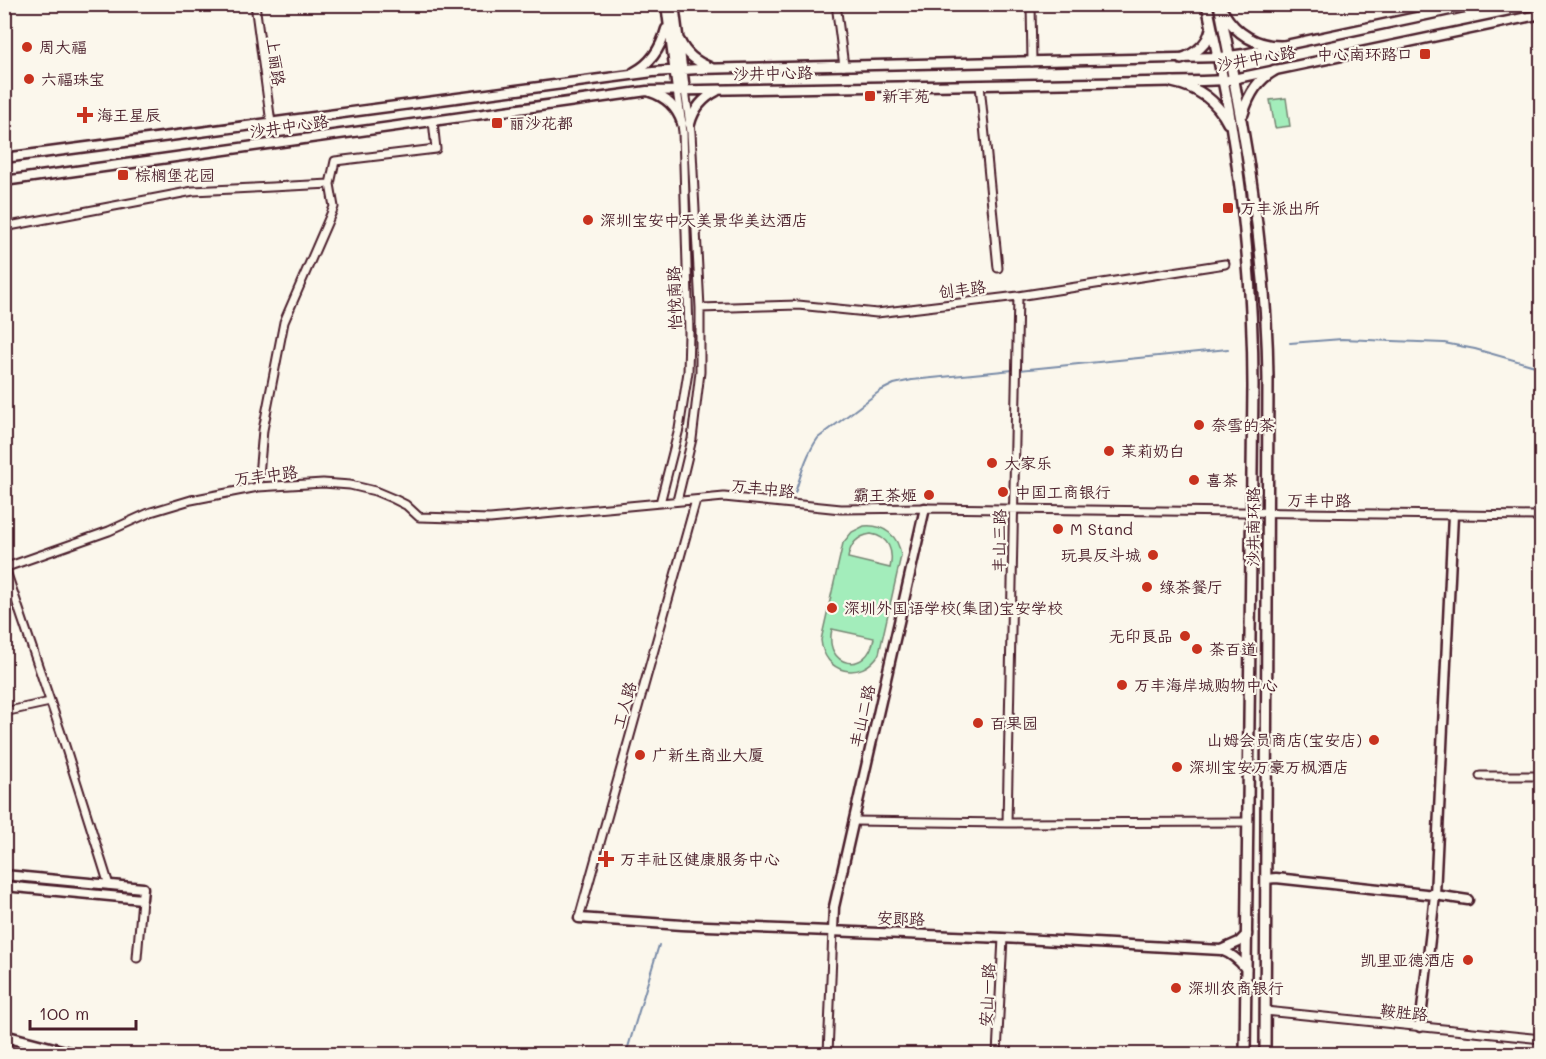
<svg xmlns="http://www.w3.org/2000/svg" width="1546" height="1059" font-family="Mali,'LXGW WenKai TC',sans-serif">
	<rect width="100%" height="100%" fill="#fbf7ec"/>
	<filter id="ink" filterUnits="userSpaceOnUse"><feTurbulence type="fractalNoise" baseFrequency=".0167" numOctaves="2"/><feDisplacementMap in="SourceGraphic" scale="12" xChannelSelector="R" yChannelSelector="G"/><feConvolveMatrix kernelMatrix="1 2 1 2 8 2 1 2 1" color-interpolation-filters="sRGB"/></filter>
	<g filter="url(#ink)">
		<path fill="#a3edbb" stroke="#768673" stroke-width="1.5" fill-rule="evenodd" d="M1286 98 1290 126 1275 128 1270 100Z
			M864 526C884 524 899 536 901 556L879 654C861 682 824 674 821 640L843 543 852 532ZM871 534C889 537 894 551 890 568L848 558C850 545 856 536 871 534ZM832 629 874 638C868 676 823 668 832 629Z"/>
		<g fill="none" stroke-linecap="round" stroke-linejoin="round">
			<path stroke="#7a8ca8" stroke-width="2" d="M1290 343 1342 339 1444 343 1475 349 1542 368
				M1019 370 1228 349
				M795 493C801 474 806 455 818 438L880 391 894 384 912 380 1013 370
				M626 1054 659 945"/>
			<g stroke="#4a1f2b" stroke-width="11">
				<path id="minor" d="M255 4 271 123
					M836 4 844 66
					M1031 4 1032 62
					M980 85 998 268
					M4 227 193 191 330 184
					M700 308 798 305 877 313 1018 296 1225 264
					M258 487 263 430 284 322 334 207 330 184 335 161 436 149 433 121
					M677 501 692 439 700 372V308L691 132 685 90
					M660 503 679 429 688 372 689 333 683 132 677 90
					M4 568 109 531 151 512 191 500 258 487 323 483 350 485 375 491 394 499 406 505 419 517 490 519 724 497 841 509 925 508 1542 516
					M5 568 61 733 109 885
					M4 712 50 702
					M1480 776H1542
					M854 821 1007 823 1248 822
					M1007 823 1018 296
					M579 918 696 500
					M137 958 142 899
					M1265 1011 1542 1039
					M828 1054 833 930
					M997 1054 1003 938"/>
			</g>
			<g stroke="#4a1f2b" stroke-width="13">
				<path id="tertiary" d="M666 4 677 90
					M674 4 685 90
					M680 41C686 54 696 62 710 67
					M634 72C652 63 661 47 666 29
					M650 92C666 97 677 108 682 123
					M690 124C694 108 703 98 717 91
					M4 158 653 72 698 69 1221 57 1244 54 1478 4
					M4 181 647 91 1202 81 1228 80 1542 14
					M4 875 143 888 142 899 4 886
					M1266 879 1276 878 1435 895 1468 900
					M579 918 682 925 1003 938 1221 950C1232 954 1239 960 1246 969
					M833 930 834 907 925 508
					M1221 950 1239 942 1247 934
					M1420 1027 1435 895 1453 515"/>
			</g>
			<g stroke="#4a1f2b" stroke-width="14">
				<path id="secondary" d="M1207 4C1214 40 1223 76 1229 112 1244 202 1253 295 1253 386L1245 1054
					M1219 4C1244 128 1267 252 1268 379L1265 1054
					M1223 12C1236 34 1257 47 1283 46
					M1181 59C1195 54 1208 44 1211 29
					M1172 82C1197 87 1216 99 1228 123
					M1243 114C1248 96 1258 79 1275 70"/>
			</g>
			<g stroke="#4a1f2b" stroke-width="15">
				<path id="primary" d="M4 1036 73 1054"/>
			</g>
			<use href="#minor" stroke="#fbf7ec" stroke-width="7"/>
			<use href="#tertiary" stroke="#fbf7ec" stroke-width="8"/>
			<use href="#secondary" stroke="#fbf7ec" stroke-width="9"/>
			<use href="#primary" stroke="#fbf7ec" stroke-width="10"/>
		</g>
	</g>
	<g fill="#c8321e" stroke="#fbf7ec" stroke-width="2">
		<circle cx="27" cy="47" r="6"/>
		<rect x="1419" y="48" width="12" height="12" rx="3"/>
		<circle cx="29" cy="79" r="6"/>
		<rect x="864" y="90" width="12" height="12" rx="3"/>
		<path d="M82 106h6v6h6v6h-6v6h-6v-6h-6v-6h6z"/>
		<rect x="491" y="117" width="12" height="12" rx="3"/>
		<rect x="117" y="169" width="12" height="12" rx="3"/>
		<rect x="1222" y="202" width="12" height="12" rx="3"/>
		<circle cx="588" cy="220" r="6"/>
		<circle cx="1199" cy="425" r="6"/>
		<circle cx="1109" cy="451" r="6"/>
		<circle cx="992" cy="463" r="6"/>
		<circle cx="1194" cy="480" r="6"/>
		<circle cx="1003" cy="492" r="6"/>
		<circle cx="929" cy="495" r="6"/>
		<circle cx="1058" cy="529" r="6"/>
		<circle cx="1153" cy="555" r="6"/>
		<circle cx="1147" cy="587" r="6"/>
		<circle cx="832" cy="608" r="6"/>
		<circle cx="1185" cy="636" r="6"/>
		<circle cx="1197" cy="649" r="6"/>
		<circle cx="1122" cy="685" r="6"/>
		<circle cx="978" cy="723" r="6"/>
		<circle cx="1374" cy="740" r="6"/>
		<circle cx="640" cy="755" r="6"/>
		<circle cx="1177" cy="767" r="6"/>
		<path d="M603 850h6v6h6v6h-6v6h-6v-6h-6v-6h6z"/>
		<circle cx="1468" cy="960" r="6"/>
		<circle cx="1176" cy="988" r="6"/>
	</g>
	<g text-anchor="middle" stroke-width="4.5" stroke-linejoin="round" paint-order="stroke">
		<g font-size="16" fill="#4a1f2b" stroke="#fbf7ec" text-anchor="start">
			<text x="39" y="53">周大福</text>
			<text x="1413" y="60" text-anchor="end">中心南环路口</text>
			<text x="41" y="85">六福珠宝</text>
			<text x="882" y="102">新丰苑</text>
			<text x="97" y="121">海王星辰</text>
			<text x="509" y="129">丽沙花都</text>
			<text x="135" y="181">棕榈堡花园</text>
			<text x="1240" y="214">万丰派出所</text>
			<text x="600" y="226">深圳宝安中天美景华美达酒店</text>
			<text x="1211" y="431">奈雪的茶</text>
			<text x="1121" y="457">茉莉奶白</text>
			<text x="1004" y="469">大家乐</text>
			<text x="1206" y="486">喜茶</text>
			<text x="1015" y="498">中国工商银行</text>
			<text x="917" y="501" text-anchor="end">霸王茶姬</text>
			<text x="1070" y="535">M Stand</text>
			<text x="1141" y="561" text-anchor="end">玩具反斗城</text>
			<text x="1159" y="593">绿茶餐厅</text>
			<text x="844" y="614">深圳外国语学校(集团)宝安学校</text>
			<text x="1173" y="642" text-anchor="end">无印良品</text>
			<text x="1209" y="655">茶百道</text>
			<text x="1134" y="691">万丰海岸城购物中心</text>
			<text x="990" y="729">百果园</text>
			<text x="1362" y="746" text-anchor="end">山姆会员商店(宝安店)</text>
			<text x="652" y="761">广新生商业大厦</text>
			<text x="1189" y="773">深圳宝安万豪万枫酒店</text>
			<text x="620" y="865">万丰社区健康服务中心</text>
			<text x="1456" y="966" text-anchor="end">凯里亚德酒店</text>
			<text x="1188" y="994">深圳农商银行</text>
		</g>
		<g font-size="16" fill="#4a1f2b" stroke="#fbf7ec">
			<text transform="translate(1256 58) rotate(-10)" y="6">沙井中心路</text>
			<text transform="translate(276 62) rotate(82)" y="6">上丽路</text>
			<text transform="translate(773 73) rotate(-1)" y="6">沙井中心路</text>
			<text transform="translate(289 126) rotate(-8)" y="6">沙井中心路</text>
			<text transform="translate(962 289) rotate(-7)" y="6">创丰路</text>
			<text transform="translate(674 298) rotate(-92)" y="6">怡悦南路</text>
			<text transform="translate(266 475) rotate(-7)" y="6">万丰中路</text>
			<text transform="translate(763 488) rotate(6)" y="6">万丰中路</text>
			<text transform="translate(1319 500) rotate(1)" y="6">万丰中路</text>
			<text transform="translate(1253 527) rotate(-90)" y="6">沙井南环路</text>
			<text transform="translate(999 541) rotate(-89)" y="6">丰山三路</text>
			<text transform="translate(624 705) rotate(-74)" y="6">工人路</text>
			<text transform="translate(862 716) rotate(-77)" y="6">丰山二路</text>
			<text transform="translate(901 918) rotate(2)" y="6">安郎路</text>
			<text transform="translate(987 995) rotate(-87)" y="6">安山一路</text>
			<text transform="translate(1404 1012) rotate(6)" y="6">鞍胜路</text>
		</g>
	</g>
	<rect width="1546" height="1059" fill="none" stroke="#fbf7ec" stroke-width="24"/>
	<rect x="12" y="12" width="1522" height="1035" fill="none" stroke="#4a1f2b" stroke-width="2" filter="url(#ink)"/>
	<path d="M30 1020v9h106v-9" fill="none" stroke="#4a1f2b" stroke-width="3"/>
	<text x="39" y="1020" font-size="18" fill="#4a1f2b" stroke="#fbf7ec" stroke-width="4.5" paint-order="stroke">100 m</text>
</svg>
